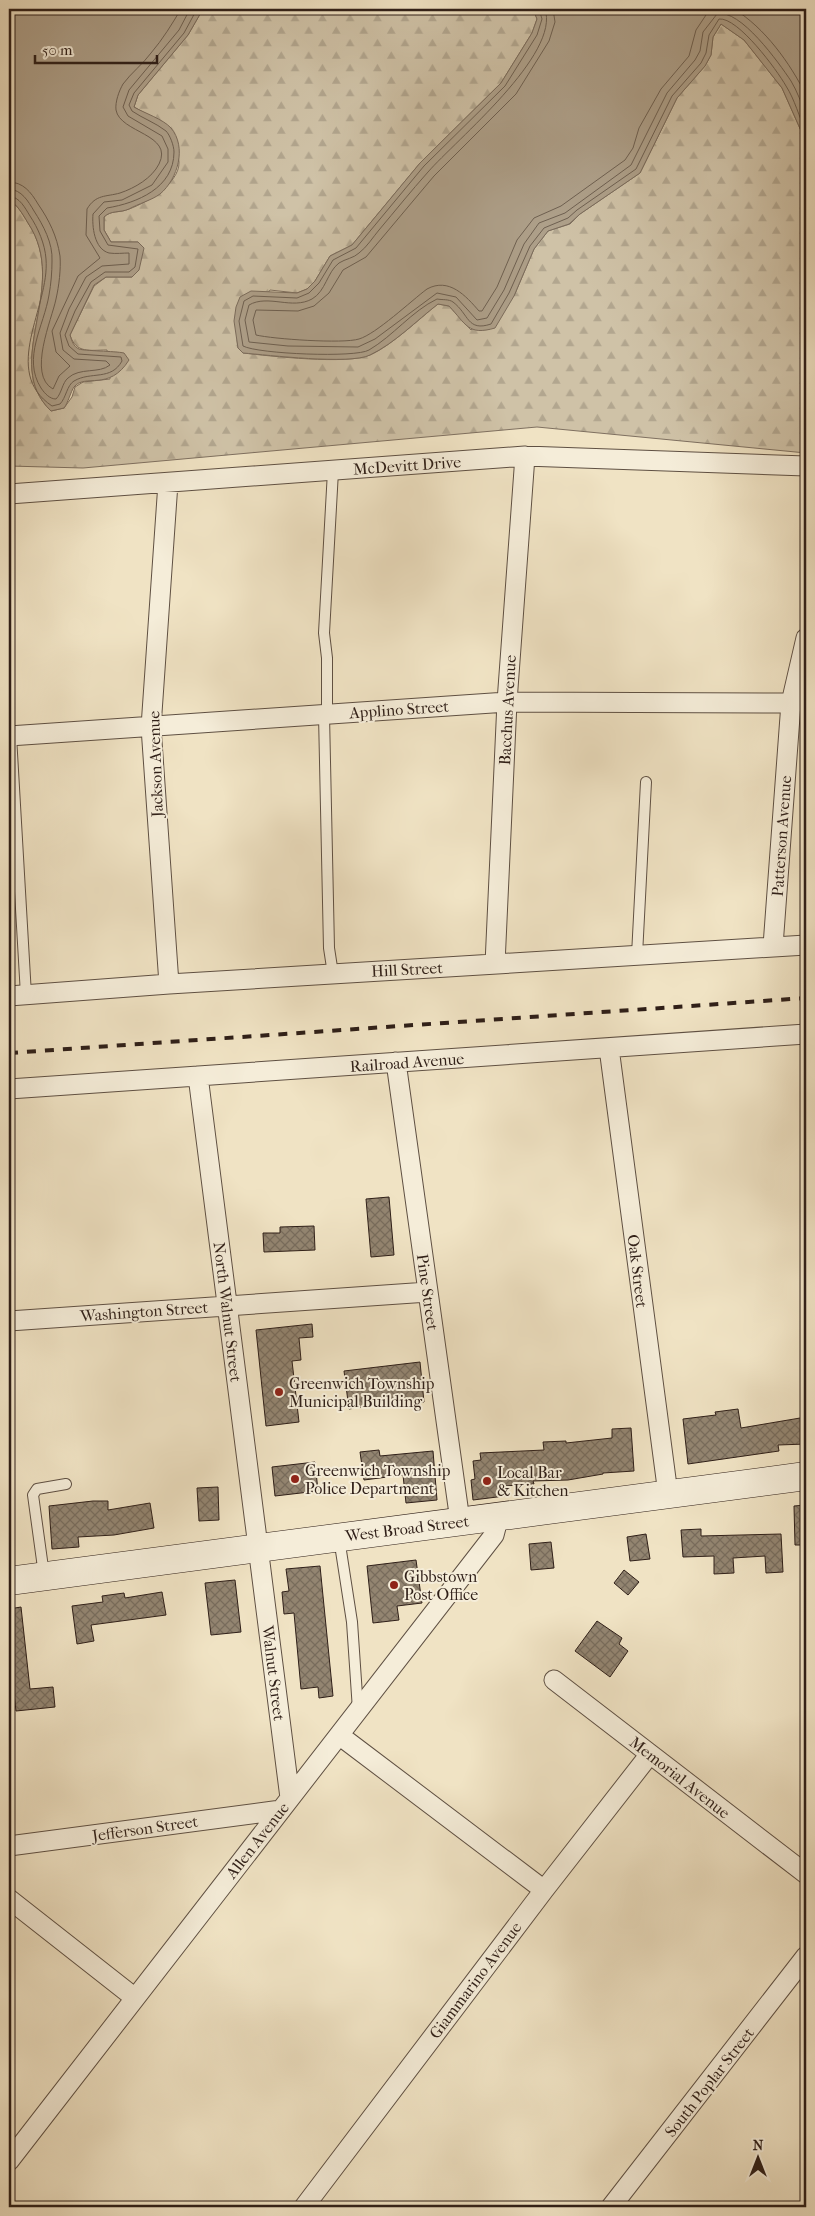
<svg xmlns="http://www.w3.org/2000/svg" width="815" height="2216" font-family="'IM FELL French Canon',serif">
	<defs>
		<pattern id="forest-firs" width="22" height="20" patternUnits="userSpaceOnUse" patternTransform="scale(1.25)"><rect width="22" height="20" fill="#cfc2a7"/><path d="M5 1l3.5 6h-7zM16 11l3.5 6h-7z" fill="#b2a68f"/></pattern>
		<pattern id="building-cross-hatch" width="8" height="8" patternUnits="userSpaceOnUse" patternTransform="scale(1.25)"><rect width="8" height="8" fill="#938571"/><path d="M0 0l8 8M0 8l8-8" fill="none" stroke="#786c5c"/></pattern>
	</defs>
	<rect width="100%" height="100%" fill="#f0e3c4"/>
	<filter id="stains"><feTurbulence type="fractalNoise" baseFrequency=".004" numOctaves="4"/><feColorMatrix values="0 0 0 0 .2 0 0 0 0 .09 0 0 0 0 .02 0 0 0 .5 -.17"/></filter>
	<radialGradient id="worn" r=".72"><stop offset=".6" stop-color="#630" stop-opacity="0"/><stop offset="1" stop-color="#630" stop-opacity=".3"/></radialGradient>
	<path fill="url(#forest-firs)" stroke="#7f7060" d="M203 9H533L537 19 532 33 501 83 420 163 352 245 330 256 315 281 307 289 297 293 270 290 237 340 238 348 243 353C270 356 347 365 370 355 391 346 419 319 438 304L449 306 471 330 514 296 534 249 548 231 570 224 580 214 640 173 677 98 705 66 711 55 713 37 721 24 744 40 782 88 806 142V453L537 427 83 468 9 466V199C18 206 22 213 28 223 71 287 0 362 51 411L64 408 72 397 75 387 83 382 110 379 107 350C90 350 76 354 70 335L94 286 106 277H132L138 242H111L104 230V217C111 210 118 213 126 210 143 205 180 184 179 162 178 151 173 139 171 128L134 107 138 95 188 35Z"/>
	<path fill="#aea08a" stroke="#7b6c5c" d="M9 9H203L188 35 138 95 134 107C144 113 163 119 171 128 187 147 178 179 160 194 152 200 138 204 129 209 120 213 111 210 104 217V230L111 242H138L144 248 139 270 132 277H106L94 285 70 335C72 341 73 346 79 349 84 351 115 351 124 353L129 360C109 392 85 373 74 387 71 391 68 403 64 408L51 411C0 362 71 288 28 223 22 213 18 206 9 199Z
		M533 9H806V142L782 88 744 40 721 24 713 37 711 55 705 66 677 98 640 173 580 214 569 224 548 231 534 249 514 296 495 328C468 336 466 324 449 306L438 304C416 321 395 343 370 355 350 365 268 355 243 353L238 348 234 321 236 307 240 297 251 291 297 293 307 289 315 281 330 256 352 245 420 163 501 83 532 33 537 19Z"/>
	<g fill="none" stroke-linecap="round" stroke-linejoin="round">
		<path stroke="#6e6051" stroke-width="1" d="M539 9 542 19 537 35 505 86 424 166 356 248 333 260 319 283 309 293 297 298 253 296 244 301 239 321 243 346C258 354 356 358 369 350 393 336 412 311 437 299 442 300 449 299 453 302 469 314 467 332 491 324L509 293 530 246 544 228 568 218 577 210 636 169 672 96 701 63 706 53 709 35 719 19C738 17 777 70 786 86 795 100 799 117 806 132
			M545 9C561 54 456 140 428 172 411 191 395 211 379 230 373 237 367 247 359 253 354 258 345 259 339 263 327 272 326 291 312 299 292 310 268 294 249 305L245 320 249 342 288 346 358 347 375 339 437 293 456 297 477 320 487 318 504 290 524 244 539 223 565 213 631 165 667 93 695 60 700 51 703 32 717 14C740 8 779 63 791 81 797 91 802 104 806 116
			M553 9 555 22 549 41 516 94 434 176 366 257 343 270 329 293 314 306 298 311 256 310 253 320 256 335C273 339 343 344 359 339 376 334 411 301 427 289 449 277 466 296 479 311H482L497 287 517 240 534 218 561 206 625 160 633 148 639 128 661 89 689 56 696 30 710 9
			M734 9C765 28 790 63 806 95
			M9 182C23 182 31 192 38 204 49 220 57 236 60 256 61 269 59 286 56 299 52 319 27 375 53 389L59 376 70 366 56 352 52 331 78 276 100 258 86 235 87 209C96 194 106 197 120 193 135 188 152 178 159 164 174 134 120 133 116 110 115 102 119 91 123 84 131 73 143 64 151 53 163 39 172 24 181 9
			M9 189C22 190 28 201 34 211 43 225 53 243 52 261 52 272 51 284 49 295 44 326 22 358 41 388 45 394 50 399 56 399 62 393 62 383 68 378 80 367 99 374 110 365L106 361 74 359 63 350 60 333 69 309 86 277 102 266 129 264V253C123 253 116 254 109 253 94 249 92 226 93 214L104 202 122 200 152 185 168 162V149L162 136 128 116 123 107 129 90 179 30 190 9
			M9 196C20 197 25 208 30 216 38 228 45 244 46 259 50 307 0 371 52 406L60 404C66 398 67 385 74 381 91 371 111 381 122 361L121 357 78 354 69 346 65 335 75 311 91 282 105 272H129L135 267 138 249 108 245 100 231 99 216 107 208C137 203 174 188 174 152 174 146 170 135 166 131 156 123 142 118 132 111L129 105 134 93 184 33 197 9"/>
	</g>
	<path fill="url(#building-cross-hatch)" stroke="#2f1f18" d="M389 1197 394 1255 371 1257 366 1199Z
		M314 1226 315 1250 264 1252 263 1233H280V1227Z
		M312 1324 313 1337 299 1338 301 1360 292 1361 299 1422 266 1426 256 1330Z
		M420 1362 424 1402 394 1405V1402L349 1409 344 1371Z
		M738 1409 741 1428 806 1417V1444L778 1445 779 1451 688 1464 683 1419 716 1415 715 1412Z
		M631 1428 634 1471 603 1473V1474L568 1480 533 1481 534 1484 504 1486 505 1496 473 1500 471 1480 475 1479 473 1461 481 1460 480 1453 544 1450 543 1442 566 1441V1443L612 1438V1429Z
		M379 1450 380 1456 433 1451 437 1500 406 1503 403 1475 364 1480 360 1452Z
		M315 1462 318 1491 275 1496 272 1467Z
		M218 1487 219 1520 199 1521 197 1488Z
		M93 1501H108V1510L150 1503 154 1528 114 1535 78 1537 79 1547 52 1549 49 1506Z
		M806 1505V1545H795L794 1506Z
		M701 1529V1536L781 1534 783 1572 766 1573 765 1556 733 1558 734 1573 714 1574V1556L683 1557 681 1530Z
		M646 1534 650 1559 630 1561 627 1537Z
		M551 1542 554 1568 531 1570 529 1544Z
		M416 1560 422 1603 397 1606 399 1620 373 1623 367 1566Z
		M320 1566 333 1696 319 1698 318 1687 301 1689 294 1613 284 1614 282 1592 289 1591 286 1569Z
		M624 1570 639 1582 628 1595 614 1583Z
		M235 1580 241 1632 211 1635 205 1583Z
		M162 1592 166 1615 91 1625 94 1641 77 1644 72 1606 103 1602 102 1596 124 1593 125 1598Z
		M21 1607 30 1689 53 1687 55 1707 16 1711 11 1668 9 1669V1609Z
		M597 1621 622 1638 619 1644 628 1651 610 1677 575 1651Z"/>
	<g fill="none" stroke-linecap="round" stroke-linejoin="round">
		<g stroke="#5f5043" stroke-width="12">
			<path id="lane" d="M324 715 329 948 333 974
				M327 715V658L324 633 333 471
				M11 736 26 995
				M637 955 646 782
				M339 1538 352 1622 358 1710
				M44 1575 33 1495 37 1489 66 1484"/>
		</g>
		<g stroke="#5f5043" stroke-width="21">
			<path id="street" d="M168 483 151 727 169 984
				M9 494 525 456 806 466
				M9 736 507 702 791 703
				M773 946 791 703 806 638
				M495 964 507 702 525 456
				M9 996 169 984 806 945
				M609 1048 668 1494
				M396 1062 460 1521
				M198 1076 290 1798
				M9 1089 806 1034
				M9 1321 428 1292
				M554 1680 806 1874
				M339 1735 544 1890
				M9 1846 281 1810
				M9 1899 135 1998
				M9 2161 494 1535 499 1516
				M304 2207 544 1890 650 1754
				M611 2207 806 1956"/>
		</g>
		<g stroke="#2f1f18" stroke-width="29">
			<path id="secondary" d="M9 1581 806 1476"/>
		</g>
		<use href="#lane" stroke="#f5edd9" stroke-width="10"/>
		<use href="#street" stroke="#f5edd9" stroke-width="19"/>
		<use href="#secondary" stroke="#f5edd9" stroke-width="28"/>
		<path stroke="#2f1f18" stroke-width="4" stroke-dasharray="9 9" stroke-linecap="butt" d="M9 1053 806 998"/>
	</g>
	<g fill="#8f2418" stroke="#f5edd9" stroke-width="2">
		<circle cx="279" cy="1392" r="5"/>
		<circle cx="295" cy="1479" r="5"/>
		<circle cx="487" cy="1481" r="5"/>
		<circle cx="394" cy="1585" r="5"/>
	</g>
	<g text-anchor="middle" stroke-width="4" stroke-linejoin="round" paint-order="stroke">
		<g font-size="16" fill="#2f1f18" stroke="#f5edd9">
			<text transform="translate(407 465) rotate(-4)" y="6">McDevitt Drive</text>
			<text transform="translate(399 709) rotate(-4)" y="6">Applino Street</text>
			<text transform="translate(507 710) rotate(-87)" y="6">Bacchus Avenue</text>
			<text transform="translate(155 764) rotate(-92)" y="6">Jackson Avenue</text>
			<text transform="translate(781 836) rotate(-86)" y="6">Patterson Avenue</text>
			<text transform="translate(407 969) rotate(-3)" y="6">Hill Street</text>
			<text transform="translate(407 1062) rotate(-4)" y="6">Railroad Avenue</text>
			<text transform="translate(638 1271) rotate(83)" y="6">Oak Street</text>
			<text transform="translate(428 1292) rotate(82)" y="6">Pine Street</text>
			<text transform="translate(144 1311) rotate(-4)" y="6">Washington Street</text>
			<text transform="translate(228 1312) rotate(83)" y="6">North Walnut Street</text>
			<text transform="translate(407 1528) rotate(-7)" y="6">West Broad Street</text>
			<text transform="translate(274 1673) rotate(83)" y="6">Walnut Street</text>
			<text transform="translate(680 1777) rotate(38)" y="6">Memorial Avenue</text>
			<text transform="translate(145 1828) rotate(-8)" y="6">Jefferson Street</text>
			<text transform="translate(257 1840) rotate(-52)" y="6">Allen Avenue</text>
			<text transform="translate(475 1980) rotate(-53)" y="6">Giammarino Avenue</text>
			<text transform="translate(709 2082) rotate(-52)" y="6">South Poplar Street</text>
		</g>
		<g font-size="16" fill="#2f1f18" stroke="#f5edd9" text-anchor="start">
			<text x="289" y="1389">Greenwich Township<tspan x="289" dy="18">Municipal Building</tspan></text>
			<text x="305" y="1476">Greenwich Township<tspan x="305" dy="18">Police Department</tspan></text>
			<text x="497" y="1478">Local Bar<tspan x="497" dy="18">&amp; Kitchen</tspan></text>
			<text x="404" y="1582">Gibbstown<tspan x="404" dy="18">Post Office</tspan></text>
		</g>
	</g>
	<rect width="815" height="2216" fill="none" stroke="#f0e3c4" stroke-width="30"/>
	<rect x="10" y="10" width="795" height="2196" fill="none" stroke="#2f1f18" stroke-width="2.5"/>
	<rect x="15" y="15" width="785" height="2186" fill="none" stroke="#2f1f18"/>
	<g transform="translate(758 2158)" stroke="#f5edd9" stroke-width="4" paint-order="stroke">
	<path d="M0-4L9 19L0 12L-9 19Z" fill="#2f1f18"/>
	<text y="-8" font-size="14" font-weight="bold" text-anchor="middle" fill="#2f1f18">N</text>
	</g>
	<path d="M35 55v8h122v-8" fill="none" stroke="#2f1f18" stroke-width="2.5"/>
	<text x="42" y="55" font-size="15" fill="#2f1f18" stroke="#f5edd9" stroke-width="4" paint-order="stroke">50 m</text>
	<rect width="100%" height="100%" filter="url(#stains)"/>
	<rect width="100%" height="100%" fill="url(#worn)"/>
</svg>
